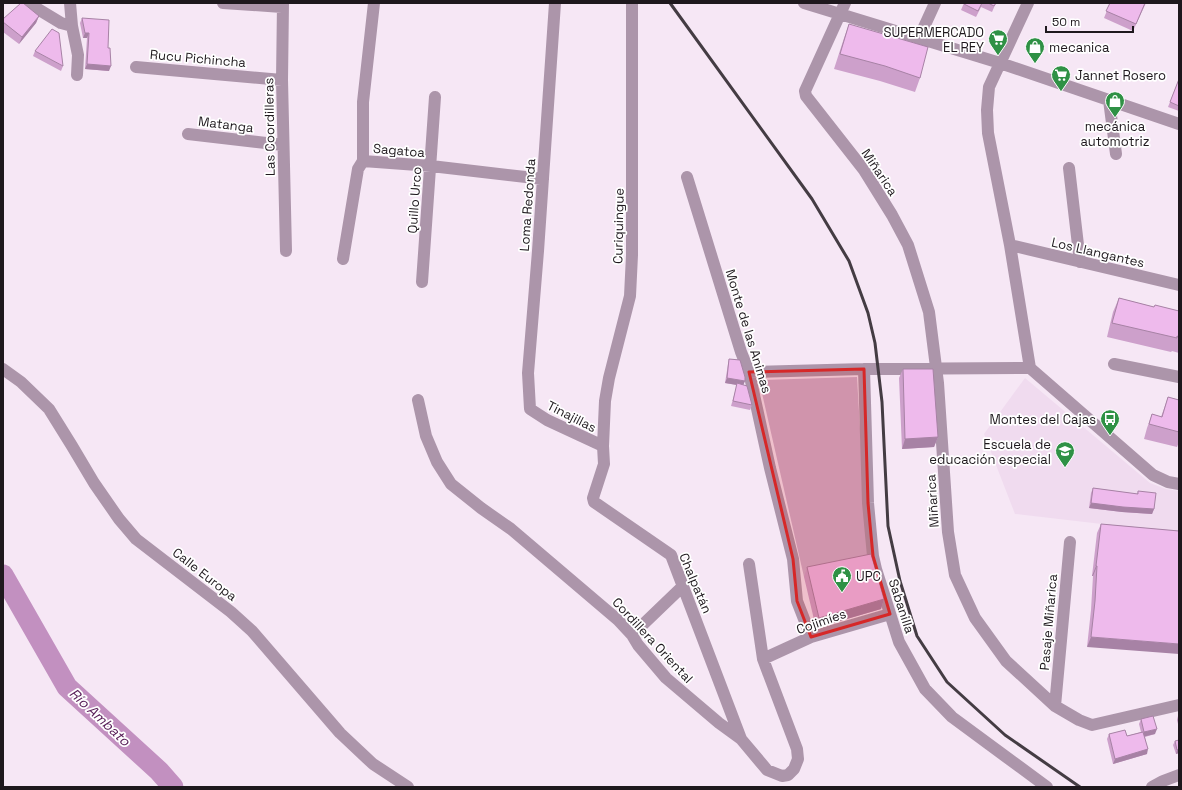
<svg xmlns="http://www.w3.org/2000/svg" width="1182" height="790" font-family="'Space Grotesk',sans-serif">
	<rect width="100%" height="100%" fill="#f6e7f5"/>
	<path fill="#f0dbef" d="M1025 378 1150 483 1166 489 1179 491V533L1015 514 984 434Z"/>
	<path fill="#cfb0ce" d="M857 377 868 564 804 577 759 380Z"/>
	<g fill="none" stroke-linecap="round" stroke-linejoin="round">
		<path stroke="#c290c0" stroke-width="21" d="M3 575 67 687 159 771 173 787"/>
		<path stroke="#ac95aa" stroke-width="12" d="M28 3 61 23 72 26 70 3
			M223 3 282 7
			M283 3 282 80 286 251
			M555 3 538 251 528 373 530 409 547 420 603 446
			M632 3V255L630 296 609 378 605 401 603 446 604 464 593 498 594 502 671 555 741 739
			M804 3 1000 63 1179 124
			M845 3 805 91 806 96 864 170 892 215 908 245 929 312 938 383 948 532 955 575 975 618 1006 661 1055 706 1079 720 1092 725 1179 705
			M1028 3 989 87 987 110 988 133 1010 245 1030 368 1153 475 1168 482 1179 484
			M72 26 78 55 77 75
			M919 38 935 3
			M136 67 282 80
			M1109 100 1116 154
			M188 134 283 145
			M363 161 431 166 543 179
			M363 161V102L374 3
			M1069 168 1080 262
			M687 177 741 352 749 372 770 468 793 559 797 601 811 637
			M1010 245 1179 285
			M343 259 358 169 363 161
			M422 282 435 97
			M1114 364 1179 377
			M3 369 21 382 49 409 72 446 94 483 119 519 136 539 231 612 252 631 340 733 373 764 408 787
			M864 369 868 503 873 556 876 569 899 642 925 689 952 717 1047 787
			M749 372 864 369 1030 368
			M418 400 426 436 437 462 451 484 481 508 511 529 618 620 632 635 638 645 666 678 719 723 741 739 767 770 782 776 788 775 794 769 798 759 797 749 763 659 749 564
			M632 635 683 586
			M763 659 811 637 890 614
			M1055 706 1070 542
			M1152 787 1163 781 1179 775"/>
		<path stroke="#443c43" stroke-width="3" d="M670 3 812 199 849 261 868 313 875 343 882 402 888 526 900 581 917 636 947 682 1005 735 1080 787"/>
	</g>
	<path fill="#cda0cb" d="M964 3H996L992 12 981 7 976 17 961 10Z
		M1110 3H1146L1133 31 1104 18Z
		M39 16 36 23 19 44 3 32V19Z
		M82 18 108 48 109 71 85 69 87 38H83L80 23Z
		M849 24 920 78 915 92 880 81 834 69 844 38Z
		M35 51 63 66 61 71 33 56Z
		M1179 79V111L1168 107Z
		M1119 298 1154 307 1179 311V353L1172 351 1171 352 1107 337 1113 312Z
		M729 359 743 385 752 405 750 410 731 406 737 385 725 383 728 364Z
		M903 369 938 437 934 447 902 449 899 378Z
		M1168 397 1179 400V442L1177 447 1144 439 1147 428 1152 414 1161 417Z
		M1093 488 1137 494 1138 491 1154 509 1152 514 1122 512 1089 508 1091 493Z
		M1101 524 1179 531 1087 647 1091 610 1093 576H1092L1097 533Z
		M807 567 884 599 881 609 816 628 804 577Z
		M1178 716H1179V728L1177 720Z
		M1141 719 1155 734 1145 737 1147 754 1113 764 1107 739 1109 734 1127 736 1141 732 1139 724Z
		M1175 741 1179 753 1176 754 1173 745Z"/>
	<path fill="#a782a5" d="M39 16 36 23 19 44 22 37Z
		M85 33H89L87 38H83Z
		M87 64 111 66 109 71 85 69Z
		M727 378 745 381 743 386 725 383Z
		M938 437 934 447 902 449 905 439Z
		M1091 503 1154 509 1152 514 1122 512 1089 508Z
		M1096 566H1097L1093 576H1092Z
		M884 599 881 609 816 628 819 618Z
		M1091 637 1179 644V654L1087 647Z
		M1157 729 1155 734 1142 737 1144 732Z
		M1148 749 1147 754 1113 764 1115 759Z
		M1179 749V753L1176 754 1177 750Z"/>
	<path fill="#eebaec" stroke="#a782a5" d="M21 3H23L39 16 22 37 3 22V19Z
		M964 3H982L978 11 964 4Z
		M988 3H996L994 6Z
		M1110 3H1145L1136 24 1106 11Z
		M82 18 109 20 108 48H110L111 66 87 64 89 33H85Z
		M849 24 928 47 920 78 885 66 840 54Z
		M52 29 59 33 63 66 35 51Z
		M1179 79V106L1170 102Z
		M1119 298 1154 307 1155 305 1179 311V337L1177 336V338L1112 323Z
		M729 359 740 360 745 377V381L727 378Z
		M903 369H933L938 437 905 439Z
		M737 383 747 386 752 405 733 401Z
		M1168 397 1179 400V432L1149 424 1152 414 1162 417Z
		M1093 488 1138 494V491L1156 493 1154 509 1123 507 1091 503Z
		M1101 524 1179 531V644L1091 637 1095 601 1097 566H1096Z
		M871 554 884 599 819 618 807 567Z
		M1153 716 1157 729 1144 732 1141 719Z
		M1125 730 1127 736 1143 732 1148 749 1115 759 1109 734Z
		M1179 740V749L1177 750 1175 741Z"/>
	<path fill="#d62828" fill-opacity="0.2" stroke="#d62828" stroke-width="3" stroke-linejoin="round" d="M864 369 868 503 873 556 890 614 811 637 797 601 793 559 749 372Z"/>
	<defs>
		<g id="supermarket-pin" transform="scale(1)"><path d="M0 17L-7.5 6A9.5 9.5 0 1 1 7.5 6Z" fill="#2f9145" stroke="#fff"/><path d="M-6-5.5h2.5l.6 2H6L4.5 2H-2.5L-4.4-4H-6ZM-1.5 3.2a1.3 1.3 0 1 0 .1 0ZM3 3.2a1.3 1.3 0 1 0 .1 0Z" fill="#fff"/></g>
		<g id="shop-pin" transform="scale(1)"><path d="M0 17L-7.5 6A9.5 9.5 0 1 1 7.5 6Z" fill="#2f9145" stroke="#fff"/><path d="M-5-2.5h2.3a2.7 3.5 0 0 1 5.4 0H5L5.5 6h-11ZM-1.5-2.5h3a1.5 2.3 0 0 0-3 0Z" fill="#fff"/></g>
		<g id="bus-pin" transform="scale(1)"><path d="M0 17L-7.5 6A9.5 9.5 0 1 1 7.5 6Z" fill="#2f9145" stroke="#fff"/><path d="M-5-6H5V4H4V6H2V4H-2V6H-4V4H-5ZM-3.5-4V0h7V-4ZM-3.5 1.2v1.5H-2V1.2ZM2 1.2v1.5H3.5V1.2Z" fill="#fff"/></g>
		<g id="school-pin" transform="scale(1)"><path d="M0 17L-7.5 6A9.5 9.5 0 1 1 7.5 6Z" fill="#2f9145" stroke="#fff"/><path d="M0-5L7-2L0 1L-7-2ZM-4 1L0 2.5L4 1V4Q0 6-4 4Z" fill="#fff"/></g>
		<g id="civic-pin" transform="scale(1)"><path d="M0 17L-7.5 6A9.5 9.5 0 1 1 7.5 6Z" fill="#2f9145" stroke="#fff"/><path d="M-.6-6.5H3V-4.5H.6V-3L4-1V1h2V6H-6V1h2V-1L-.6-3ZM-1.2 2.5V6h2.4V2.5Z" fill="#fff"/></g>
	</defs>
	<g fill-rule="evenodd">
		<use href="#supermarket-pin" x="998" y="39"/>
		<use href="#shop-pin" x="1035" y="47"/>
		<use href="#supermarket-pin" x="1061" y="75"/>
		<use href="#shop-pin" x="1115" y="101"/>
		<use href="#bus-pin" x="1110" y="419"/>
		<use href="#school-pin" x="1065" y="451"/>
		<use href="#civic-pin" x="842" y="576"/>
	</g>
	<g text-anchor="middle" stroke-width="3.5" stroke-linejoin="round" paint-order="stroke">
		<g font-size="13" fill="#1e181d" stroke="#fff" text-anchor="end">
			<text x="984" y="37">SUPERMERCADO<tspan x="984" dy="15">EL REY</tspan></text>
			<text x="1049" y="52" text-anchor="start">mecanica</text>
			<text x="1075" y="80" text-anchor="start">Jannet Rosero</text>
			<text x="1115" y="131" text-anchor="middle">mecánica<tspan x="1115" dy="15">automotriz</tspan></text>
			<text x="1096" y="424">Montes del Cajas</text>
			<text x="1051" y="449">Escuela de<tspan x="1051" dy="15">educación especial</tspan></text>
			<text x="856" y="581" text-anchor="start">UPC</text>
		</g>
		<g font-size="13" fill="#1e181d" stroke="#fff">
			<text transform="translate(198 58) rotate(5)" y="5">Rucu Pichincha</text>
			<text transform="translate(226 124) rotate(7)" y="5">Matanga</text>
			<text transform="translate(269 127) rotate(-91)" y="5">Las Coordilleras</text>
			<text transform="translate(399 150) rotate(5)" y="5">Sagatoa</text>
			<text transform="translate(880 172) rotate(56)" y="5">Miñarica</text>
			<text transform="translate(414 200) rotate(-86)" y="5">Quillo Urco</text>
			<text transform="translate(527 205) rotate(-86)" y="5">Loma Redonda</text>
			<text transform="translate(618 226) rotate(-89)" y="5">Curiquingue</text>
			<text transform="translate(1098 252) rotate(13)" y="5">Los Llangantes</text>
			<text transform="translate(749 331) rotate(73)" y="5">Monte de las Animas</text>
			<text transform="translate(572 416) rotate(27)" y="5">Tinajillas</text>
			<text transform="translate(932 501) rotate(-94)" y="5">Miñarica</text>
			<text transform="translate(205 574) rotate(38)" y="5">Calle Europa</text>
			<text transform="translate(696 583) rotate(67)" y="5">Chalpatán</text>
			<text transform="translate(902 606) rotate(72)" y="5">Sabanilla</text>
			<text transform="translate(821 621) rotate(-19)" y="5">Cojimíes</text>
			<text transform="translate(1048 622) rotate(-85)" y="5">Pasaje Miñarica</text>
			<text transform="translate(653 640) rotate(47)" y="5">Cordillera Oriental</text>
		</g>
		<g font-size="14" font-style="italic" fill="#551a55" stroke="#fff">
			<text transform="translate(100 717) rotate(43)" y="5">Río Ambato</text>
		</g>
	</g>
	<rect width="1182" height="790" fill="none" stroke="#1e181d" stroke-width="8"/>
	<path d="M1046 26v6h87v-6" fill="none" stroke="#1e181d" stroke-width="2"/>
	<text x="1052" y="26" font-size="12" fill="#1e181d" stroke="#ffffff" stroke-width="3" paint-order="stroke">50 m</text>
</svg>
